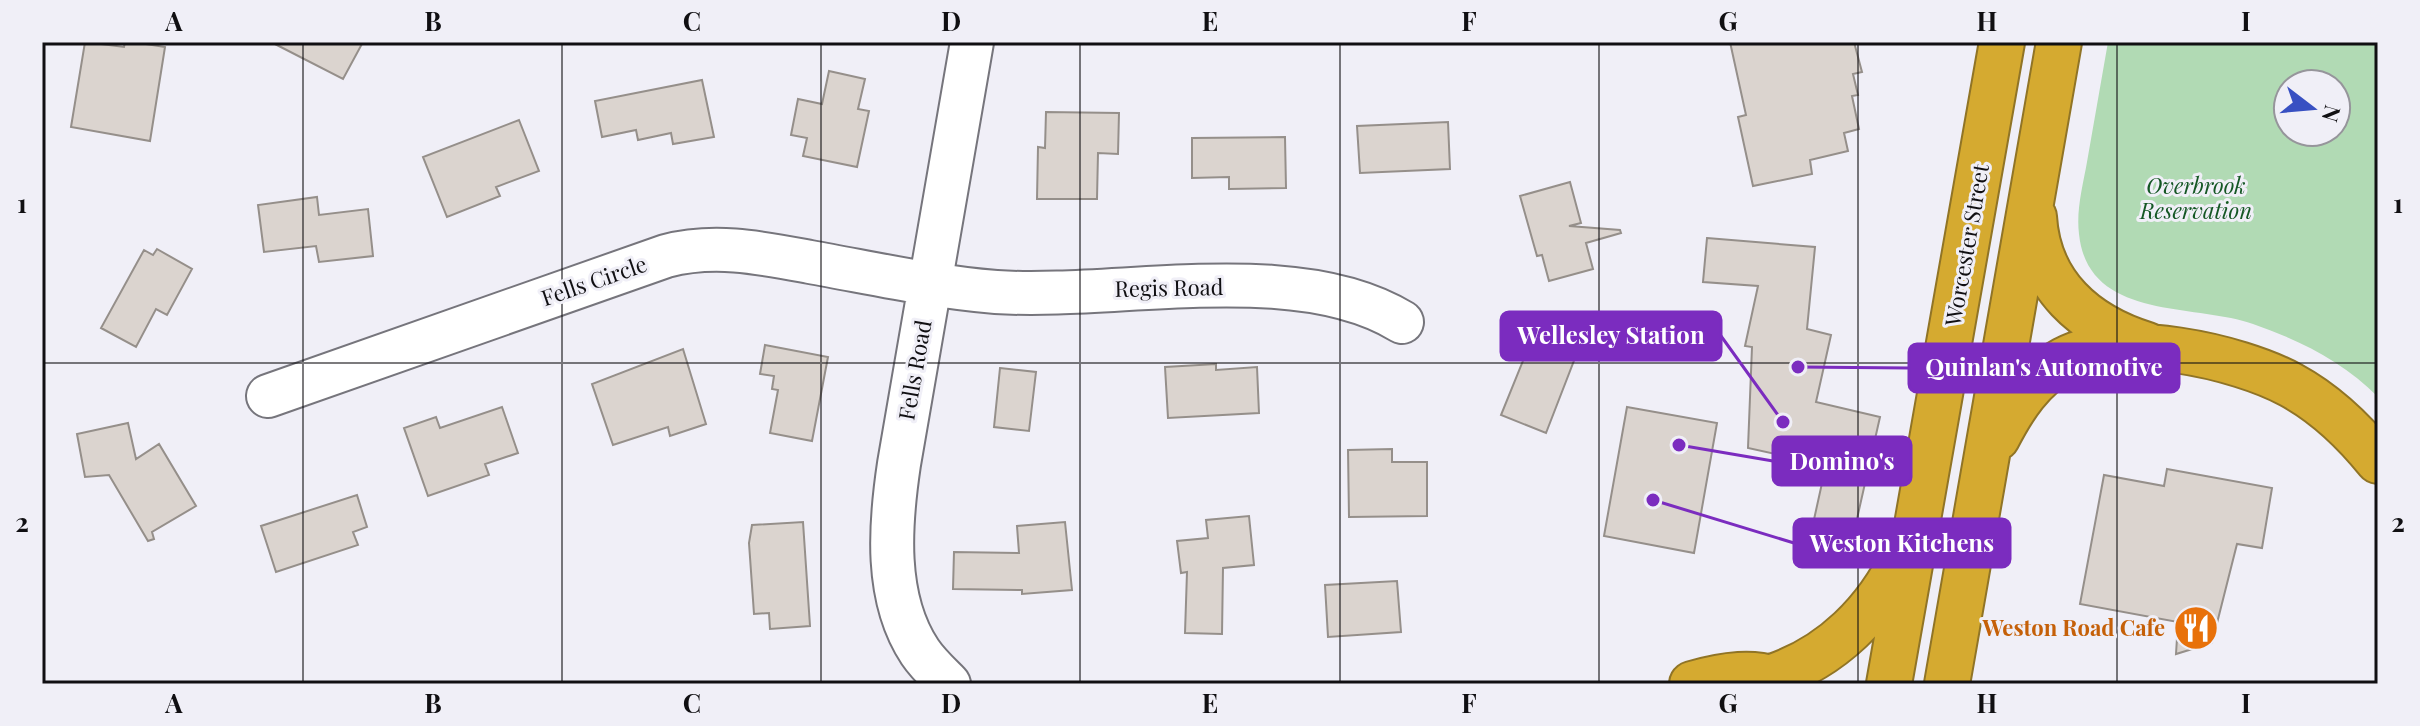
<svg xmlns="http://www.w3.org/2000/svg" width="2420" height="726" font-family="'Playfair Display',serif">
	<rect width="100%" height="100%" fill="#f0eff7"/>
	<path fill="#b1dab4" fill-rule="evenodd" d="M2108 42H2378V397C2344 362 2299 340 2253 324 2194 303 2088 321 2079 234 2076 210 2083 185 2087 162 2094 122 2101 82 2108 42ZM2288 84H2336V132H2288Z"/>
	<path fill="#dbd4cf" stroke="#958f8a" stroke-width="2" d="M85 42 124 47 125 42H133L165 47 150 141 71 127Z
		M271 42H363L343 79Z
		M1730 42H1854L1862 72 1853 74 1858 95 1852 96 1859 129 1844 133 1848 151 1810 160 1812 174 1753 186 1738 117 1746 115Z
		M829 71 865 79 858 109 869 111 857 167 803 156 807 138 791 135 798 99 822 104Z
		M702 80 714 137 673 144 671 133 638 140 636 130 602 137 595 101Z
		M1046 112 1119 113 1118 154 1098 153 1097 199H1037L1038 147 1045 148Z
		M519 120 539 171 496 187 500 196 447 217 423 157Z
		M1448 122 1450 169 1360 173 1357 126Z
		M1285 137 1286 188 1229 189V177L1192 178V138Z
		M1570 182 1581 223 1569 226 1620 230 1621 233 1586 243 1593 269 1549 281 1542 255 1537 256 1520 196Z
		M317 197 319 215 368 209 373 256 319 262 316 246 264 252 258 205Z
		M1707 238 1815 247 1807 329 1831 335 1816 402 1880 417 1854 532 1813 524 1826 465 1748 448 1752 347 1745 346 1758 286 1703 282Z
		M157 249 192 269 167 315 156 309 136 347 101 328 144 250 153 255Z
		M1531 341 1575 358 1546 433 1501 415Z
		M765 345 828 357 812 441 770 433 778 390 772 389 774 376 760 374Z
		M683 349 706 424 670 436 668 427 613 445 592 384Z
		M1216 364V370L1257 367 1259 413 1168 418 1165 367Z
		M1000 368 1036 372 1029 431 994 427Z
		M502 407 518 453 485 464 489 475 428 496 404 428 436 417 440 428Z
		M1627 407 1717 423 1694 553 1604 536Z
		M128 423 136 459 159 444 196 506 152 532 154 539 148 541 109 475 85 477 77 434Z
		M1392 449V462H1427V516L1349 517 1348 450Z
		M2167 469 2272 488 2262 548 2237 544 2212 643 2176 654 2178 622 2080 604 2104 475 2164 486Z
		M357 495 367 527 353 532 358 545 276 572 261 526Z
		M1249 516 1254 565 1223 568 1222 634 1185 633 1187 572 1181 573 1177 541 1208 538 1206 520Z
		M803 522 810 626 770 629 769 613 754 614 749 543 752 525Z
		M1065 522 1072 590 1022 594V590L953 589 954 552 1019 553 1017 526Z
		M1397 581 1401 632 1328 637 1325 585Z"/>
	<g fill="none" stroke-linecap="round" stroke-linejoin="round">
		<g stroke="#76757c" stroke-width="46">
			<path id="street" d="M268 396 666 256C715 243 762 253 810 262 872 273 934 287 996 292 1118 300 1296 257 1402 322
				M949 684C939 674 928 664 920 652 884 598 890 524 899 464L972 42"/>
		</g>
		<g stroke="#907426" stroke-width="48">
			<path id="highway" d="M2034 217C2038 285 2085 326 2147 345
				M1997 438C2013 407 2032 377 2064 360 2119 330 2238 356 2291 385 2326 404 2353 430 2378 461
				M1772 677C1832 657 1877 612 1904 555
				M1692 684C1720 676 1758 668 1784 684
				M1889 684 2002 42
				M1947 684 2059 42"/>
		</g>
		<use href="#street" stroke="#fff" stroke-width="42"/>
		<use href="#highway" stroke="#d5aa30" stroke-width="44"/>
	</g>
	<path fill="none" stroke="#100f12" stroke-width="2" stroke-opacity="0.55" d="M303 42V684M562 42V684M821 42V684M1080 42V684M1340 42V684M1599 42V684M1858 42V684M2117 42V684M42 363H2378"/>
	<defs>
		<g id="restaurant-disc" transform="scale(2.3)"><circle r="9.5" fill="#e8710a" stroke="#f0eff7"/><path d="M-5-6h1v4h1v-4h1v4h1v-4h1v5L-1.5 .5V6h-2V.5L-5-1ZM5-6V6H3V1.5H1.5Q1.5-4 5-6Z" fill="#fff"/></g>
	</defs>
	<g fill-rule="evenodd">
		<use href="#restaurant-disc" x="2196" y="628"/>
	</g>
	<g text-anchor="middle" stroke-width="6" stroke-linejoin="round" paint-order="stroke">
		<g font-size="22" font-style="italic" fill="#145724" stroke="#f0eff7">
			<text x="2196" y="194">Overbrook<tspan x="2196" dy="25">Reservation</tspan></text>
		</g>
		<g font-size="22" fill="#100f12" stroke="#f0eff7">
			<text transform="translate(1967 245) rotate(-80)" y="8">Worcester Street</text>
			<text transform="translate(594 281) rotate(-19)" y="8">Fells Circle</text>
			<text transform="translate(1169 288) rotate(-1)" y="8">Regis Road</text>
			<text transform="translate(915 370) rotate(-80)" y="8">Fells Road</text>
		</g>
		<g font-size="22" font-weight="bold" fill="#c56008" stroke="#f0eff7" text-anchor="end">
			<text x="2165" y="636">Weston Road Cafe</text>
		</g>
	</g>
	<path fill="none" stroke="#7b2cbf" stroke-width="3" d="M1783 422L1721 336M1798 367L1909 368M1679 445L1773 461M1653 500L1794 543"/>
	<g fill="#7b2cbf" stroke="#f0eff7" stroke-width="3">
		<circle cx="1783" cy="422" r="8"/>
		<circle cx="1798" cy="367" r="8"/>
		<circle cx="1679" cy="445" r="8"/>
		<circle cx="1653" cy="500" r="8"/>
	</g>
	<g fill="#7b2cbf" stroke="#7b2cbf" stroke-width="3">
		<rect x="1501" y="312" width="220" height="48" rx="8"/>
		<rect x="1909" y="344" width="270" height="48" rx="8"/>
		<rect x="1773" y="437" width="138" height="48" rx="8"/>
		<rect x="1794" y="519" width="216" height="48" rx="8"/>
	</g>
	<g font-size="24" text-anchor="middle" font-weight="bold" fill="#fff">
		<text x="1611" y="344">Wellesley Station</text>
		<text x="2044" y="376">Quinlan's Automotive</text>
		<text x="1842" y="470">Domino's</text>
		<text x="1902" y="552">Weston Kitchens</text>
	</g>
	<rect width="2420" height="726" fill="none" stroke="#f0eff7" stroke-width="88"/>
	<g transform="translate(2312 108) rotate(106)"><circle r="38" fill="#f0eff7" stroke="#96959b" stroke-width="2"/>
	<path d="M0-6L14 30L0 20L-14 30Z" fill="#3850c2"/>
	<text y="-12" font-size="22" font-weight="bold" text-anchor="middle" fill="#100f12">N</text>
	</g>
	<rect x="44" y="44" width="2332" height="638" fill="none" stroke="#100f12" stroke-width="3"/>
	<g font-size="26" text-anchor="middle" font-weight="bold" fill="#100f12">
		<text x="174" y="31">A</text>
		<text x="433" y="31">B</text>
		<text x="692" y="31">C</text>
		<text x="951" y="31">D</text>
		<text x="1210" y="31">E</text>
		<text x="1469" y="31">F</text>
		<text x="1728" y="31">G</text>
		<text x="1987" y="31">H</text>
		<text x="2246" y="31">I</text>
		<text x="22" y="213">1</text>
		<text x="2398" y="213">1</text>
		<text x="22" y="532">2</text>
		<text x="2398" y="532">2</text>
		<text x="174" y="713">A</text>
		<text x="433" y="713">B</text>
		<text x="692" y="713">C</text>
		<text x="951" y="713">D</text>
		<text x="1210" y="713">E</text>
		<text x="1469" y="713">F</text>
		<text x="1728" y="713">G</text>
		<text x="1987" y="713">H</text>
		<text x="2246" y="713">I</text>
	</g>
</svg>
